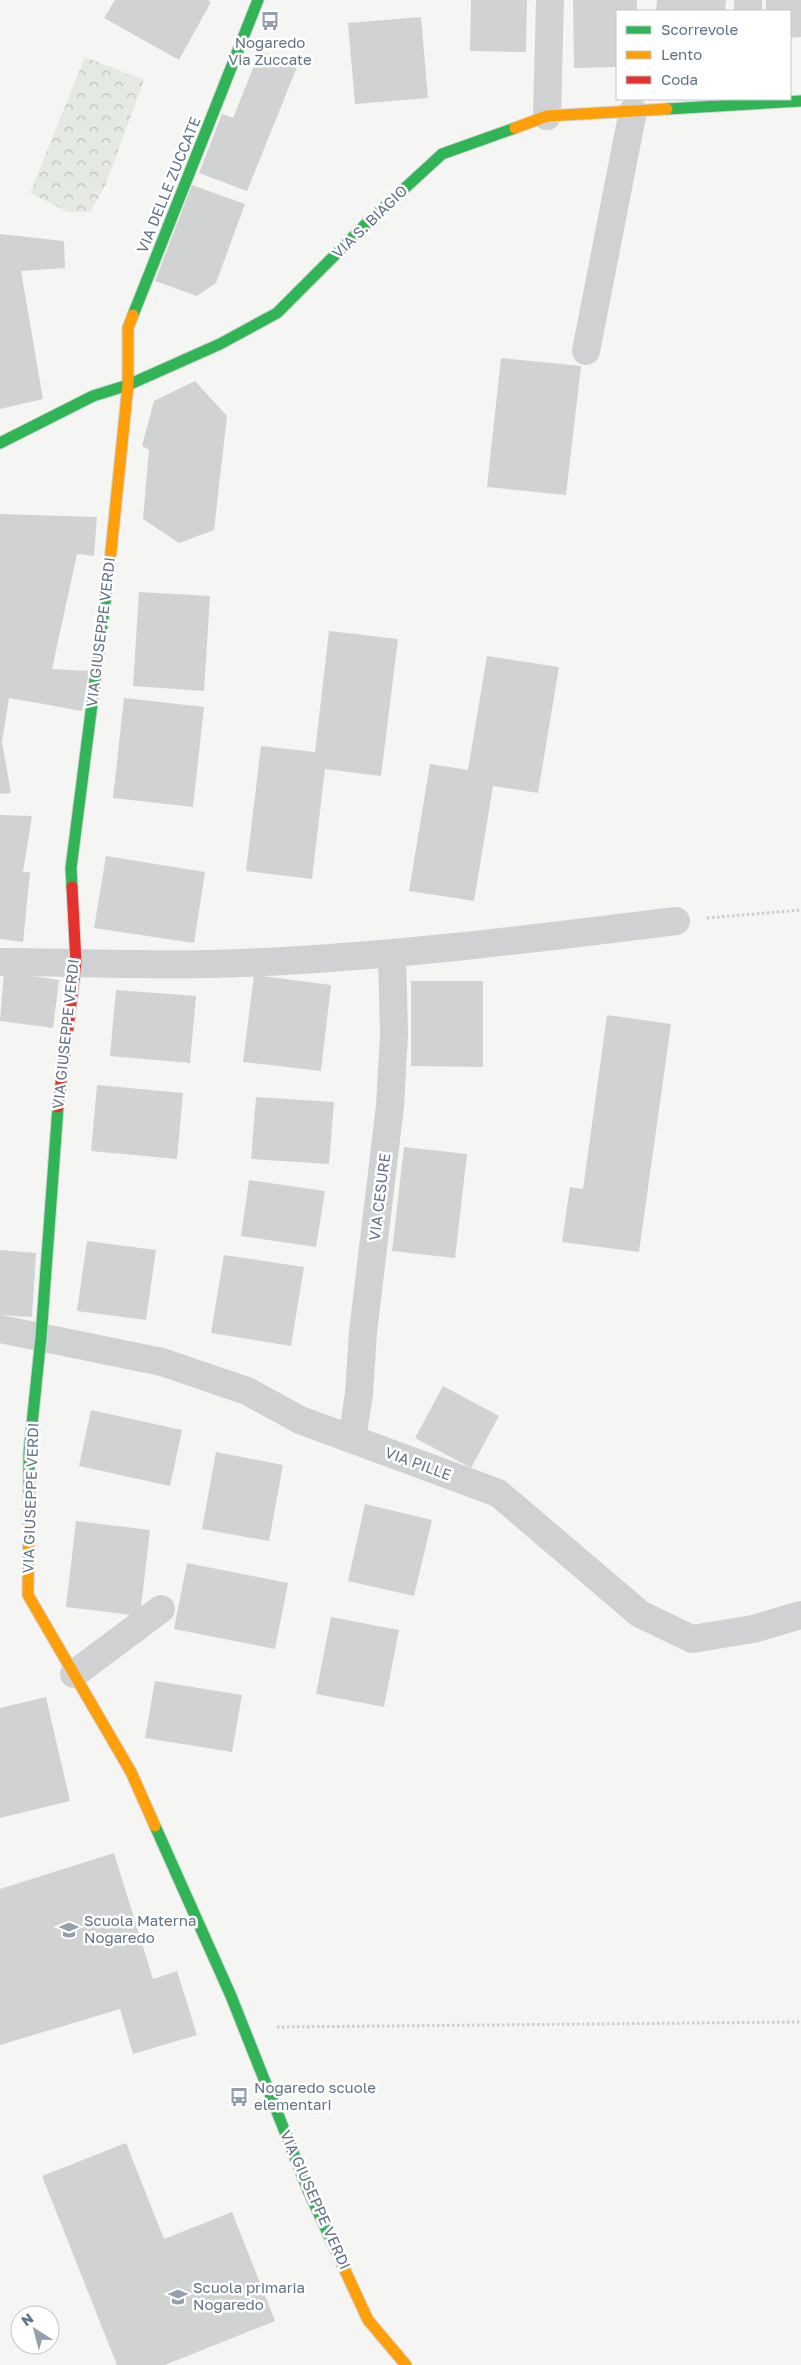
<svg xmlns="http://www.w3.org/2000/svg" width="801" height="2365" font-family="'Golos Text',sans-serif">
	<defs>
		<pattern id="forest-crowns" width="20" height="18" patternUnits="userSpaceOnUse" patternTransform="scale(1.25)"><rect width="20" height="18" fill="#e4e9e1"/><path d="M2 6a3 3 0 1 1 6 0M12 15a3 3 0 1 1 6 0" fill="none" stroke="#bcc1bc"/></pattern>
	</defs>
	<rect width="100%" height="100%" fill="#f5f6f3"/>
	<path fill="url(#forest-crowns)" d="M85 57 144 80 106 184 90 212H68L30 193Z"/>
	<path fill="#d1d3d3" d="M115 0H208L211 2 179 60 104 18Z
		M471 0H527L526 52 470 51Z
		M573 0H637V11H617V67L574 68Z
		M657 0H726L725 11H656Z
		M766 0H801V37L790 38V11H766Z
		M421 17 428 98 355 104 348 23Z
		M260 51 297 67 247 191 199 173 222 114 233 118Z
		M192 185 245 204 216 283 197 296 155 281Z
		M0 234 64 241 65 268 21 271 43 399 0 409Z
		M501 358 581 366 566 495 487 487Z
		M195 381 227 416 214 530 179 543 143 519 149 450 142 446 154 401Z
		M0 514 97 517 94 556 77 554 52 669 89 671 82 711 9 698 2 742 11 793 0 794Z
		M139 592 210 596 204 691 133 686Z
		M329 631 398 639 381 776 325 769 312 879 246 871 261 746 315 752Z
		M487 656 559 667 538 793 493 786 474 901 409 891 430 764 468 770Z
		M124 698 204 707 193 807 113 798Z
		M0 815 32 816 23 872H30L23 942 0 939Z
		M106 856 205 872 194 943 94 928Z
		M4 972 59 980 53 1028 0 1021Z
		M254 975 331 985 321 1071 243 1062Z
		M411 981H483V1067L411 1066Z
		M116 990 196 996 190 1063 110 1056Z
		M607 1015 671 1024 639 1252 562 1242 570 1187 583 1189Z
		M97 1085 183 1093 177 1159 91 1151Z
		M256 1097 334 1102 329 1164 251 1159Z
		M404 1147 467 1154 455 1258 392 1251Z
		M249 1180 325 1191 316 1247 241 1236Z
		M87 1241 156 1250 146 1320 77 1311Z
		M0 1250 36 1253 32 1317 0 1315Z
		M224 1255 304 1267 291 1346 211 1333Z
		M443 1386 499 1416 471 1468 415 1438Z
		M91 1410 182 1430 170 1486 79 1466Z
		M216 1452 283 1465 269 1541 202 1529Z
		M365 1504 432 1520 414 1596 348 1581Z
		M76 1521 150 1530 140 1616 66 1607Z
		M187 1563 288 1583 275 1649 174 1629Z
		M331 1617 399 1630 384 1707 316 1694Z
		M155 1681 242 1695 232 1752 145 1738Z
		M46 1697 70 1801 0 1818V1708Z
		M114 1853 153 1979 177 1971 197 2035 133 2054 120 2009 0 2045V1889Z
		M126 2143 164 2239 232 2212 275 2321 165 2365H117L42 2176Z"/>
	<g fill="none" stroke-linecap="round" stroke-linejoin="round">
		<g stroke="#d1d3d4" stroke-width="13">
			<path id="fast" d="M667 109 801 101
				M133 315 258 0
				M0 443 93 396 128 385 220 344 277 313 368 222 442 154 515 128
				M72 887 71 868 109 571
				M29 1516V1453L41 1337 58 1107
				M155 1826 231 1996 308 2190 332 2242"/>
		</g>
		<g stroke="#d1d3d4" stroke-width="13">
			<path id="slow" d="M515 128 547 116 667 109
				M109 571 128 385V328L133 315
				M29 1516 28 1595 131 1772 155 1826
				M332 2242 368 2320 406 2365"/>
		</g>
		<g stroke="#d1d3d4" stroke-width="13">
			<path id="jam" d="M58 1107 76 963 72 887"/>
		</g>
		<path stroke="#cecece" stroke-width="3" stroke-dasharray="2.5 2.5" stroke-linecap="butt" d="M707 918 801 910
			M277 2027 801 2022"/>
		<path stroke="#d0d1d2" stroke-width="28" d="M748 0V11
			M547 116 550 0
			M586 351 633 111
			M0 962C81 962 161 967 242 963 388 957 532 939 676 921
			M0 1329 162 1362 247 1391 300 1420 498 1493 640 1614 692 1639 753 1629 801 1615
			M352 1439 359 1394 363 1332 390 1106 394 1034 392 953
			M74 1674 161 1609"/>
		<use href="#fast" stroke="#30b455" stroke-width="11"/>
		<use href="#slow" stroke="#ff9f0a" stroke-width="11"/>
		<use href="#jam" stroke="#e5322d" stroke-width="11"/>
	</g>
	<defs>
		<g id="bus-bare" transform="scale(1.5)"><path d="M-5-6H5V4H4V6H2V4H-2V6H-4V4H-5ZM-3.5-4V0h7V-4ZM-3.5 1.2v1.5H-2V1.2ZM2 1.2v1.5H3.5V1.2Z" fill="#95a0ad" stroke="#fff" stroke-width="2.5" paint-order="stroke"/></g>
		<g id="school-bare" transform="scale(1.5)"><path d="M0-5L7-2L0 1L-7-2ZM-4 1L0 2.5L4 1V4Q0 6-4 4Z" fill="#95a0ad" stroke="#fff" stroke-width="2.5" paint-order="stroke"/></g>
	</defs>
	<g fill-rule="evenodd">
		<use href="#bus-bare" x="270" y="21"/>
		<use href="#school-bare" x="69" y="1930"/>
		<use href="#bus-bare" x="239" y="2097"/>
		<use href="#school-bare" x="178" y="2297"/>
	</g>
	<g text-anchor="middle" stroke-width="5" stroke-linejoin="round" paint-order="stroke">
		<g font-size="15" fill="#627287" stroke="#fff" text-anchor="start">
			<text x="270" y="48" text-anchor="middle">Nogaredo<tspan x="270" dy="17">Via Zuccate</tspan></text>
			<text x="84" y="1926">Scuola Materna<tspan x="84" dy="17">Nogaredo</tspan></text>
			<text x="254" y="2093">Nogaredo scuole<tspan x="254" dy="17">elementari</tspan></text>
			<text x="193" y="2293">Scuola primaria<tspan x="193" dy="17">Nogaredo</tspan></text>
		</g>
		<g font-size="15" fill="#627287" stroke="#fff">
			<text transform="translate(169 185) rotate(-68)" y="5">VIA DELLE ZUCCATE</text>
			<text transform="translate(370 222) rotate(-44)" y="5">VIA S. BIAGIO</text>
			<text transform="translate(101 632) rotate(-83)" y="5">VIA GIUSEPPE VERDI</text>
			<text transform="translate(66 1034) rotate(-84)" y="5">VIA GIUSEPPE VERDI</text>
			<text transform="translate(380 1197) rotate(-83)" y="5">VIA CESURE</text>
			<text transform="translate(418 1464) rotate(20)" y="5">VIA PILLE</text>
			<text transform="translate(31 1498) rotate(-88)" y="5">VIA GIUSEPPE VERDI</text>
			<text transform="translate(315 2200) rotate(66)" y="5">VIA GIUSEPPE VERDI</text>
		</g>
	</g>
	<rect x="616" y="10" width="175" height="90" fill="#ffffff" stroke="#c0c7cf"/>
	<rect x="626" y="26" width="25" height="8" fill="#30b455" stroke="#c0c7cf"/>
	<text x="661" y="35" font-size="15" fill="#627287">Scorrevole</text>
	<rect x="626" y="51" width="25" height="8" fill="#ff9f0a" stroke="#c0c7cf"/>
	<text x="661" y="60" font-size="15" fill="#627287">Lento</text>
	<rect x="626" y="76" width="25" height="8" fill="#e5322d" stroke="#c0c7cf"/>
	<text x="661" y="85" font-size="15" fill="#627287">Coda</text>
	<g transform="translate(35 2330) rotate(324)"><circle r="24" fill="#ffffff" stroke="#c0c7cf"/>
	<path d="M0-4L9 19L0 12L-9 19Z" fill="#95a0ad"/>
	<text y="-8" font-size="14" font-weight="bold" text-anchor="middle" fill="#627287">N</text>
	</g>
</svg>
